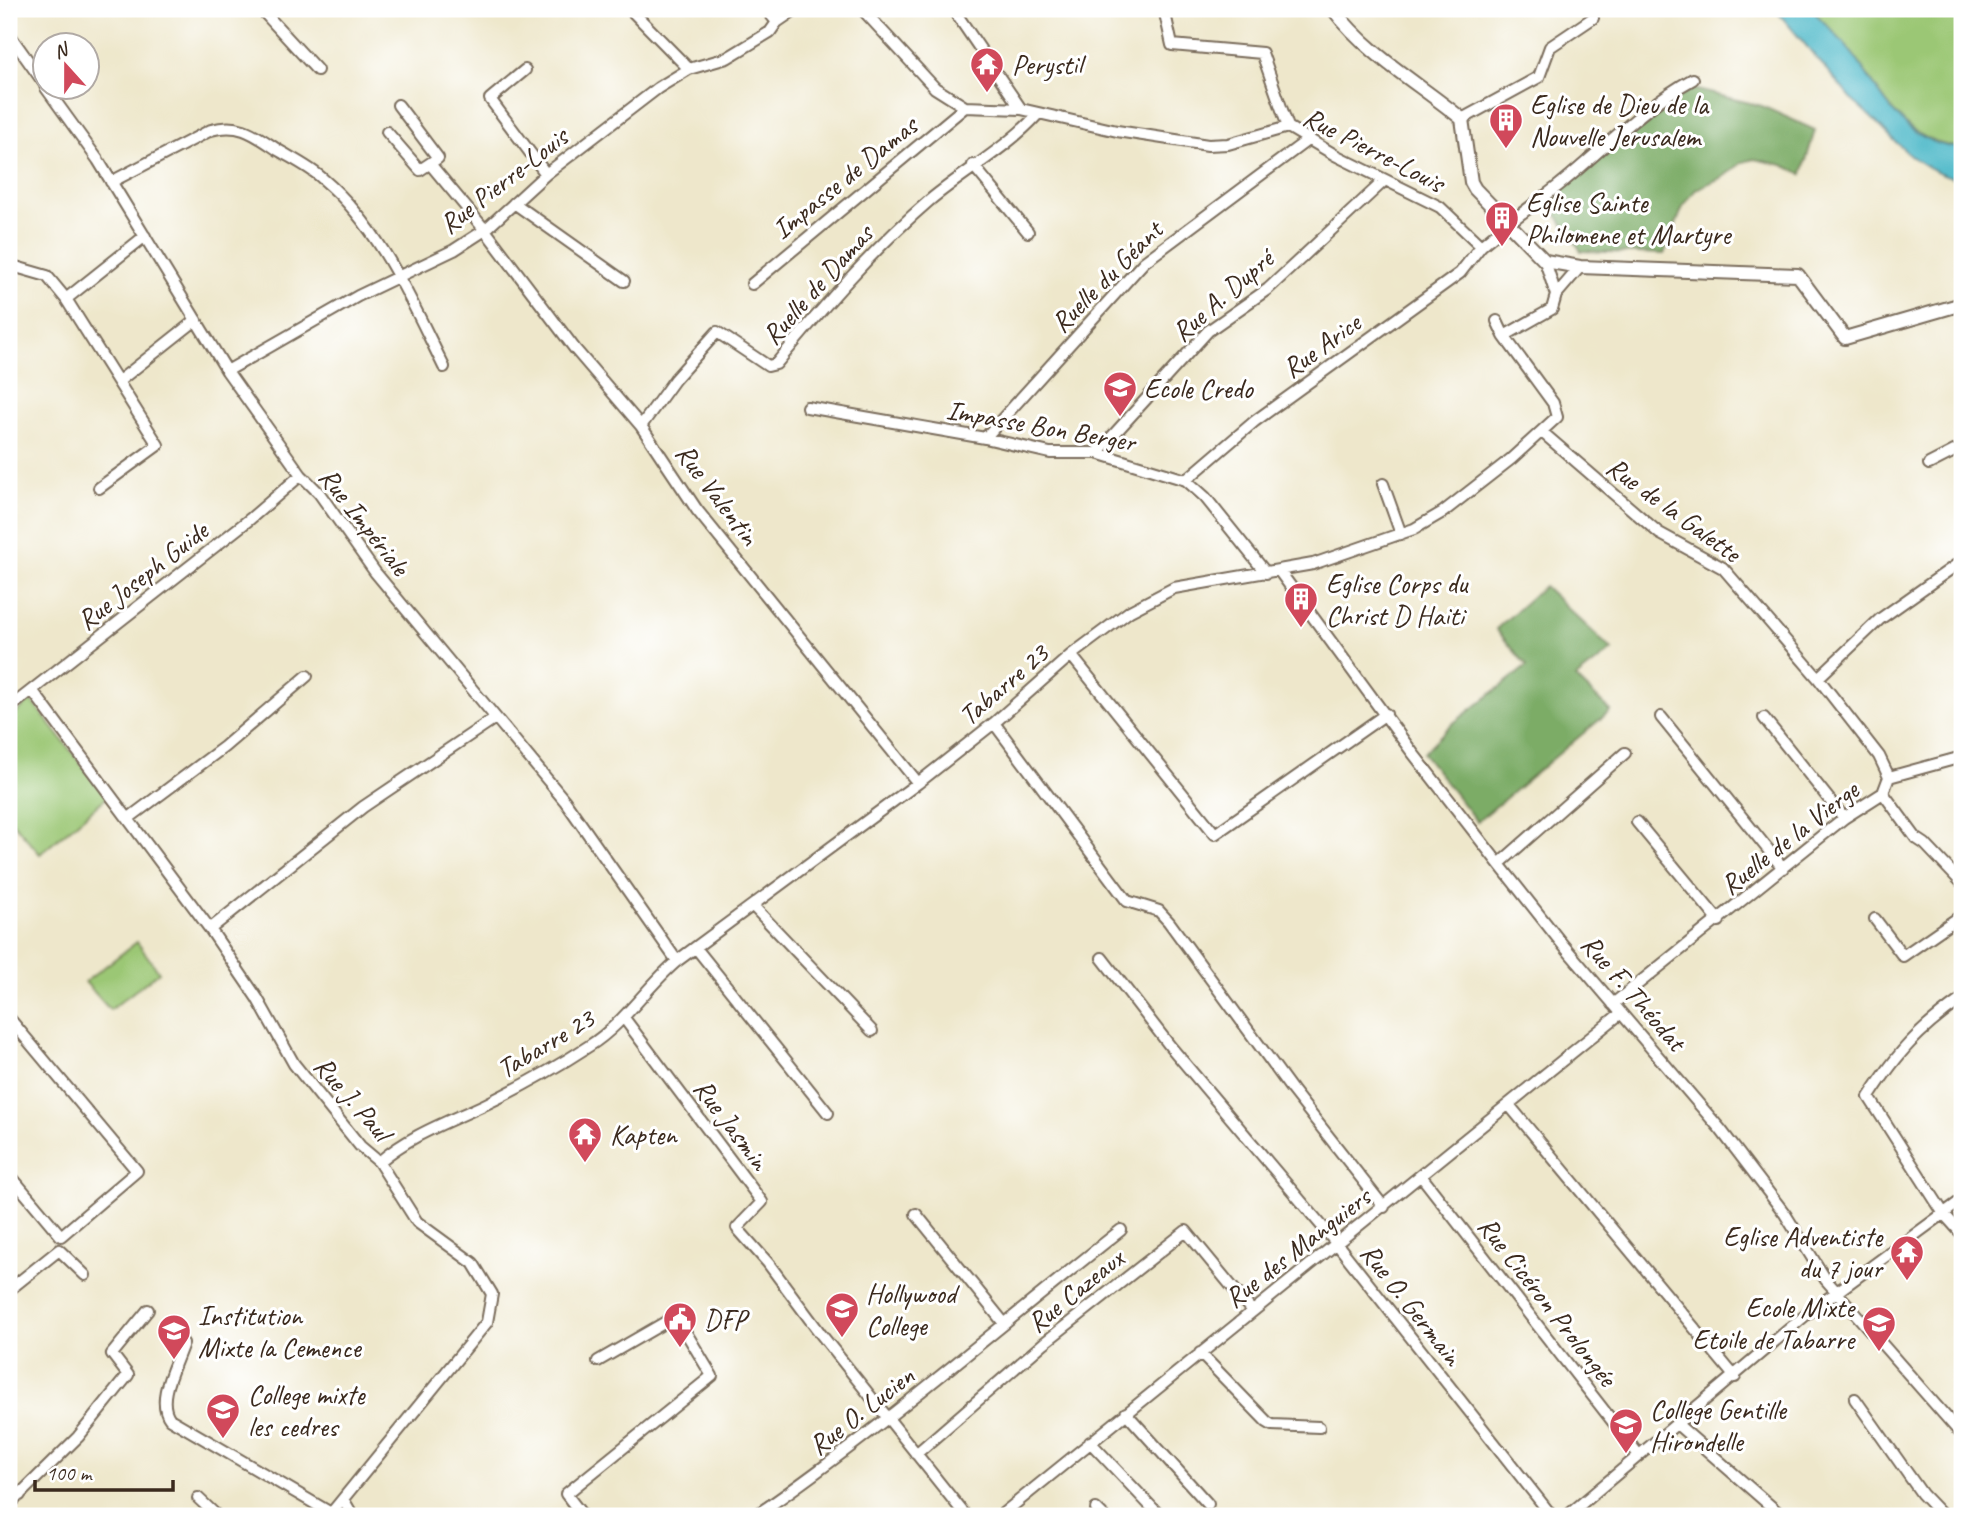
<svg xmlns="http://www.w3.org/2000/svg" width="1971" height="1525" font-family="Caveat,sans-serif">
	<rect width="100%" height="100%" fill="#fff"/>
	<filter id="ink" filterUnits="userSpaceOnUse"><feTurbulence type="fractalNoise" baseFrequency=".0143" numOctaves="2"/><feDisplacementMap in="SourceGraphic" scale="14" xChannelSelector="R" yChannelSelector="G"/><feConvolveMatrix kernelMatrix="1 2 1 2 8 2 1 2 1" color-interpolation-filters="sRGB"/></filter>
	<filter id="wash" filterUnits="userSpaceOnUse"><feTurbulence type="fractalNoise" baseFrequency=".00686" numOctaves="4" result="noise"/><feDisplacementMap in="SourceGraphic" scale="28" xChannelSelector="R" yChannelSelector="G"/><feGaussianBlur stdDeviation="1.57" result="paint"/><feColorMatrix in="noise" values="0 0 0 0 0 0 0 0 0 0 0 0 0 0 0 0 0 1.4 0 .05"/><feComposite in="paint" operator="in"/></filter>
	<g filter="url(#wash)">
		<rect width="100%" height="100%" fill="#eee7cb"/>
		<path fill="#9bc775" stroke="#6b784a" stroke-width="2" d="M1811 9H1962V148C1903 142 1886 100 1855 57 1842 40 1826 24 1811 9Z
			M31 700 107 797 40 854 9 818V719Z
			M137 942 159 972 110 1010 85 982Z"/>
		<path fill="#7cac66" stroke="#5c6b42" stroke-width="2" d="M1693 89 1762 106 1815 130 1802 174 1783 165 1754 159 1743 162 1723 177 1696 189 1683 207 1664 254 1581 251 1547 200 1649 112Z
			M1544 586 1612 650 1576 678 1610 711 1477 822 1423 753 1451 725 1527 666 1496 629Z"/>
		<path fill="#4cb8c8" stroke="#447173" stroke-width="2" d="M1775 9H1811C1826 24 1842 40 1855 57 1885 99 1904 144 1962 148V180C1905 166 1894 134 1854 102Z"/>
	</g>
	<g filter="url(#ink)">
		<g fill="none" stroke-linecap="round" stroke-linejoin="round">
			<g stroke="#7a6c5b" stroke-width="14">
				<path id="minor" d="M261 9 317 70
					M630 9 689 69
					M766 9 777 22
					M862 9 935 88 965 107 1021 109 1117 131 1208 145 1228 144 1288 127 1335 155 1440 207 1481 246C1506 224 1532 206 1558 186 1603 150 1642 107 1693 79
					M953 9 1021 109
					M1164 9 1172 45 1262 53 1288 127
					M9 34 46 86
					M525 70 490 99 546 174
					M46 88 98 160 227 371 301 475 319 493 375 572 565 801 677 961
					M1462 119 1539 77 1550 47 1593 18
					M387 132 420 170 438 158 398 105
					M431 165 485 230 575 349 641 426 697 510 918 783
					M973 165 1028 232
					M111 182 211 130C240 122 254 134 278 150 293 159 310 167 323 179 381 228 411 301 444 367
					M514 203 624 281
					M9 265 47 276 66 299
					M752 284 965 107
					M1556 295 1580 267
					M1497 321 1504 336
					M227 371 358 296 454 250 485 230 546 174 658 88 689 69 727 58 770 32 777 22 796 9
					M119 381 196 320
					M807 407 985 438 1050 453H1097L1186 480 1205 497 1266 573
					M641 426 675 379 717 332 768 366 776 364C824 306 872 250 930 200 965 171 1007 148 1038 114
					M1542 432 1659 533 1723 568 1818 678 1880 619 1962 561
					M985 438 1144 262 1309 139
					M1097 453 1208 331 1268 289 1385 180
					M1929 464 1962 447
					M1186 480 1255 421 1460 273 1481 246
					M1383 484 1401 534
					M99 488 158 445 66 299 145 236
					M1280 572 1412 752 1499 864 1563 945 1721 1130 1785 1214 1826 1280 1962 1435
					M1071 655 1215 834 1386 714
					M32 690 210 929 257 998 294 1064 360 1146 379 1162 417 1222 473 1263 492 1294 487 1322 329 1516
					M9 708 250 519 301 475
					M1661 717 1783 868
					M1764 718 1844 818
					M994 723 1127 901 1159 911 1169 922 1292 1090 1384 1207
					M1889 777 1962 757
					M1883 793 1916 838 1925 844 1962 883
					M129 818 224 747 307 676
					M1637 822 1719 921
					M1499 864 1625 753
					M753 906 872 1031
					M1875 919 1903 956 1962 915
					M210 929 363 807 495 718
					M696 948 828 1113
					M1102 958 1170 1046 1337 1244 1552 1516
					M1962 999C1918 1030 1898 1052 1869 1097L1944 1214 1962 1234
					M1613 1004 1844 818 1883 793 1889 777 1879 756 1818 678
					M9 1018 137 1171 61 1236 9 1174
					M624 1018 762 1202 737 1228 768 1263 820 1333 966 1516
					M1509 1105 1735 1377
					M379 1162C412 1134 448 1122 486 1104 521 1087 557 1067 589 1046 624 1024 646 987 677 961L918 783 994 723 1071 655 1130 611 1174 588 1313 564 1414 529 1443 512 1511 459 1557 417 1553 403 1504 336 1552 309 1556 295 1545 261
					M1422 1177 1638 1454
					M916 1214 1003 1322
					M9 1290 59 1250 85 1275
					M183 1343C176 1365 155 1399 170 1419L331 1513
					M1200 1353 1267 1422 1272 1425 1319 1427
					M1855 1399 1922 1494 1943 1516
					M1126 1413 1208 1504
					M1678 1425 1782 1516
					M1090 1442 1160 1516
					M916 1454 1044 1343 1186 1231 1252 1311
					M9 1485 20 1495
					M198 1498 217 1516
					M343 1499 353 1516
					M9 1505 78 1437 128 1375 112 1354 148 1310
					M1096 1509 1103 1516
					M583 1516 566 1494 712 1376 676 1316 598 1361
					M755 1516C883 1428 999 1326 1121 1230
					M1000 1516 1621 1013
					M1567 1516 1807 1314 1962 1200"/>
			</g>
			<g stroke="#7a6c5b" stroke-width="16">
				<path id="tertiary" d="M1333 9C1369 56 1417 82 1462 119L1471 182 1475 189 1545 261 1580 267 1798 275 1845 338 1962 304"/>
			</g>
			<use href="#minor" stroke="#fff" stroke-width="10"/>
			<use href="#tertiary" stroke="#fff" stroke-width="12"/>
		</g>
	</g>
	<defs>
		<g id="temple-pin" transform="scale(1.75)"><path d="M0 17L-7.5 6A9.5 9.5 0 1 1 7.5 6Z" fill="#d1495b" stroke="#fff"/><path d="M0-6L5-2H3V0L6.5 2.5H4V6H1.5V3h-3V6H-4V2.5H-6.5L-3 0V-2H-5Z" fill="#fff"/></g>
		<g id="building-pin" transform="scale(1.75)"><path d="M0 17L-7.5 6A9.5 9.5 0 1 1 7.5 6Z" fill="#d1495b" stroke="#fff"/><path d="M-4-6H4V6H1V3H-1V6H-4ZM-2.5-4.3h1.7v1.8h-1.7ZM.8-4.3h1.7v1.8H.8ZM-2.5-1h1.7V.8h-1.7ZM.8-1h1.7V.8H.8Z" fill="#fff"/></g>
		<g id="school-pin" transform="scale(1.75)"><path d="M0 17L-7.5 6A9.5 9.5 0 1 1 7.5 6Z" fill="#d1495b" stroke="#fff"/><path d="M0-5L7-2L0 1L-7-2ZM-4 1L0 2.5L4 1V4Q0 6-4 4Z" fill="#fff"/></g>
		<g id="university-pin" transform="scale(1.75)"><path d="M0 17L-7.5 6A9.5 9.5 0 1 1 7.5 6Z" fill="#d1495b" stroke="#fff"/><path d="M0-5L7-2L0 1L-7-2ZM-4 1L0 2.5L4 1V4Q0 6-4 4Z" fill="#fff"/></g>
		<g id="civic-pin" transform="scale(1.75)"><path d="M0 17L-7.5 6A9.5 9.5 0 1 1 7.5 6Z" fill="#d1495b" stroke="#fff"/><path d="M-.6-6.5H3V-4.5H.6V-3L4-1V1h2V6H-6V1h2V-1L-.6-3ZM-1.2 2.5V6h2.4V2.5Z" fill="#fff"/></g>
	</defs>
	<g fill-rule="evenodd">
		<use href="#temple-pin" x="987" y="64"/>
		<use href="#building-pin" x="1506" y="120"/>
		<use href="#building-pin" x="1502" y="218"/>
		<use href="#school-pin" x="1120" y="388"/>
		<use href="#building-pin" x="1301" y="599"/>
		<use href="#temple-pin" x="585" y="1134"/>
		<use href="#temple-pin" x="1907" y="1252"/>
		<use href="#university-pin" x="842" y="1309"/>
		<use href="#civic-pin" x="680" y="1319"/>
		<use href="#school-pin" x="1879" y="1323"/>
		<use href="#university-pin" x="174" y="1331"/>
		<use href="#university-pin" x="223" y="1410"/>
		<use href="#school-pin" x="1626" y="1425"/>
	</g>
	<g text-anchor="middle" stroke-width="6" stroke-linejoin="round" paint-order="stroke">
		<g font-size="28" fill="#3b2a1e" stroke="#fff" text-anchor="start">
			<text x="1012" y="74">Perystil</text>
			<text x="1530" y="114">Eglise de Dieu de la<tspan x="1530" dy="32">Nouvelle Jerusalem</tspan></text>
			<text x="1526" y="212">Eglise Sainte<tspan x="1526" dy="32">Philomene et Martyre</tspan></text>
			<text x="1144" y="398">Ecole Credo</text>
			<text x="1326" y="593">Eglise Corps du<tspan x="1326" dy="32">Christ D Haiti</tspan></text>
			<text x="610" y="1144">Kapten</text>
			<text x="1882" y="1246" text-anchor="end">Eglise Adventiste<tspan x="1882" dy="32">du 7 jour</tspan></text>
			<text x="866" y="1303">Hollywood<tspan x="866" dy="32">College</tspan></text>
			<text x="1854" y="1317" text-anchor="end">Ecole Mixte<tspan x="1854" dy="32">Etoile de Tabarre</tspan></text>
			<text x="198" y="1325">Institution<tspan x="198" dy="32">Mixte la Cemence</tspan></text>
			<text x="704" y="1329">DFP</text>
			<text x="248" y="1404">College mixte<tspan x="248" dy="32">les cedres</tspan></text>
			<text x="1650" y="1419">College Gentille<tspan x="1650" dy="32">Hirondelle</tspan></text>
		</g>
		<g font-size="28" fill="#3b2a1e" stroke="#fff">
			<text transform="translate(1374 149) rotate(27)" y="10">Rue Pierre-Louis</text>
			<text transform="translate(844 177) rotate(-39)" y="10">Impasse de Damas</text>
			<text transform="translate(503 180) rotate(-38)" y="10">Rue Pierre-Louis</text>
			<text transform="translate(1106 276) rotate(-45)" y="10">Ruelle du Géant</text>
			<text transform="translate(817 284) rotate(-48)" y="10">Ruelle de Damas</text>
			<text transform="translate(1222 295) rotate(-41)" y="10">Rue A. Dupré</text>
			<text transform="translate(1321 345) rotate(-36)" y="10">Rue Arice</text>
			<text transform="translate(1041 425) rotate(10)" y="10">Impasse Bon Berger</text>
			<text transform="translate(718 494) rotate(53)" y="10">Rue Valentin</text>
			<text transform="translate(1674 509) rotate(36)" y="10">Rue de la Galette</text>
			<text transform="translate(365 521) rotate(52)" y="10">Rue Impériale</text>
			<text transform="translate(142 575) rotate(-38)" y="10">Rue Joseph Guide</text>
			<text transform="translate(1003 684) rotate(-41)" y="10">Tabarre 23</text>
			<text transform="translate(1789 837) rotate(-38)" y="10">Ruelle de la Vierge</text>
			<text transform="translate(1634 992) rotate(49)" y="10">Rue F. Théodat</text>
			<text transform="translate(545 1043) rotate(-31)" y="10">Tabarre 23</text>
			<text transform="translate(353 1098) rotate(49)" y="10">Rue J. Paul</text>
			<text transform="translate(732 1124) rotate(53)" y="10">Rue Jasmin</text>
			<text transform="translate(1297 1247) rotate(-38)" y="10">Rue des Manguiers</text>
			<text transform="translate(1075 1290) rotate(-39)" y="10">Rue Cazeaux</text>
			<text transform="translate(1548 1301) rotate(52)" y="10">Rue Cicéron Prolongée</text>
			<text transform="translate(1412 1304) rotate(52)" y="10">Rue O. Germain</text>
			<text transform="translate(861 1410) rotate(-38)" y="10">Rue O. Lucien</text>
		</g>
	</g>
	<rect width="1971" height="1525" fill="none" stroke="#fff" stroke-width="35"/>
	<g transform="translate(66 66) rotate(339)"><circle r="33" fill="#ffffff" stroke="#b1aaa5" stroke-width="2"/>
	<path d="M0-5L12 26L0 18L-12 26Z" fill="#d1495b"/>
	<text y="-10" font-size="19" font-weight="bold" text-anchor="middle" fill="#3b2a1e">N</text>
	</g>
	<path d="M35 1480v10h138v-10" fill="none" stroke="#3b2a1e" stroke-width="3.5"/>
	<text x="46" y="1480" font-size="21" fill="#3b2a1e" stroke="#ffffff" stroke-width="5" paint-order="stroke">100 m</text>
</svg>
